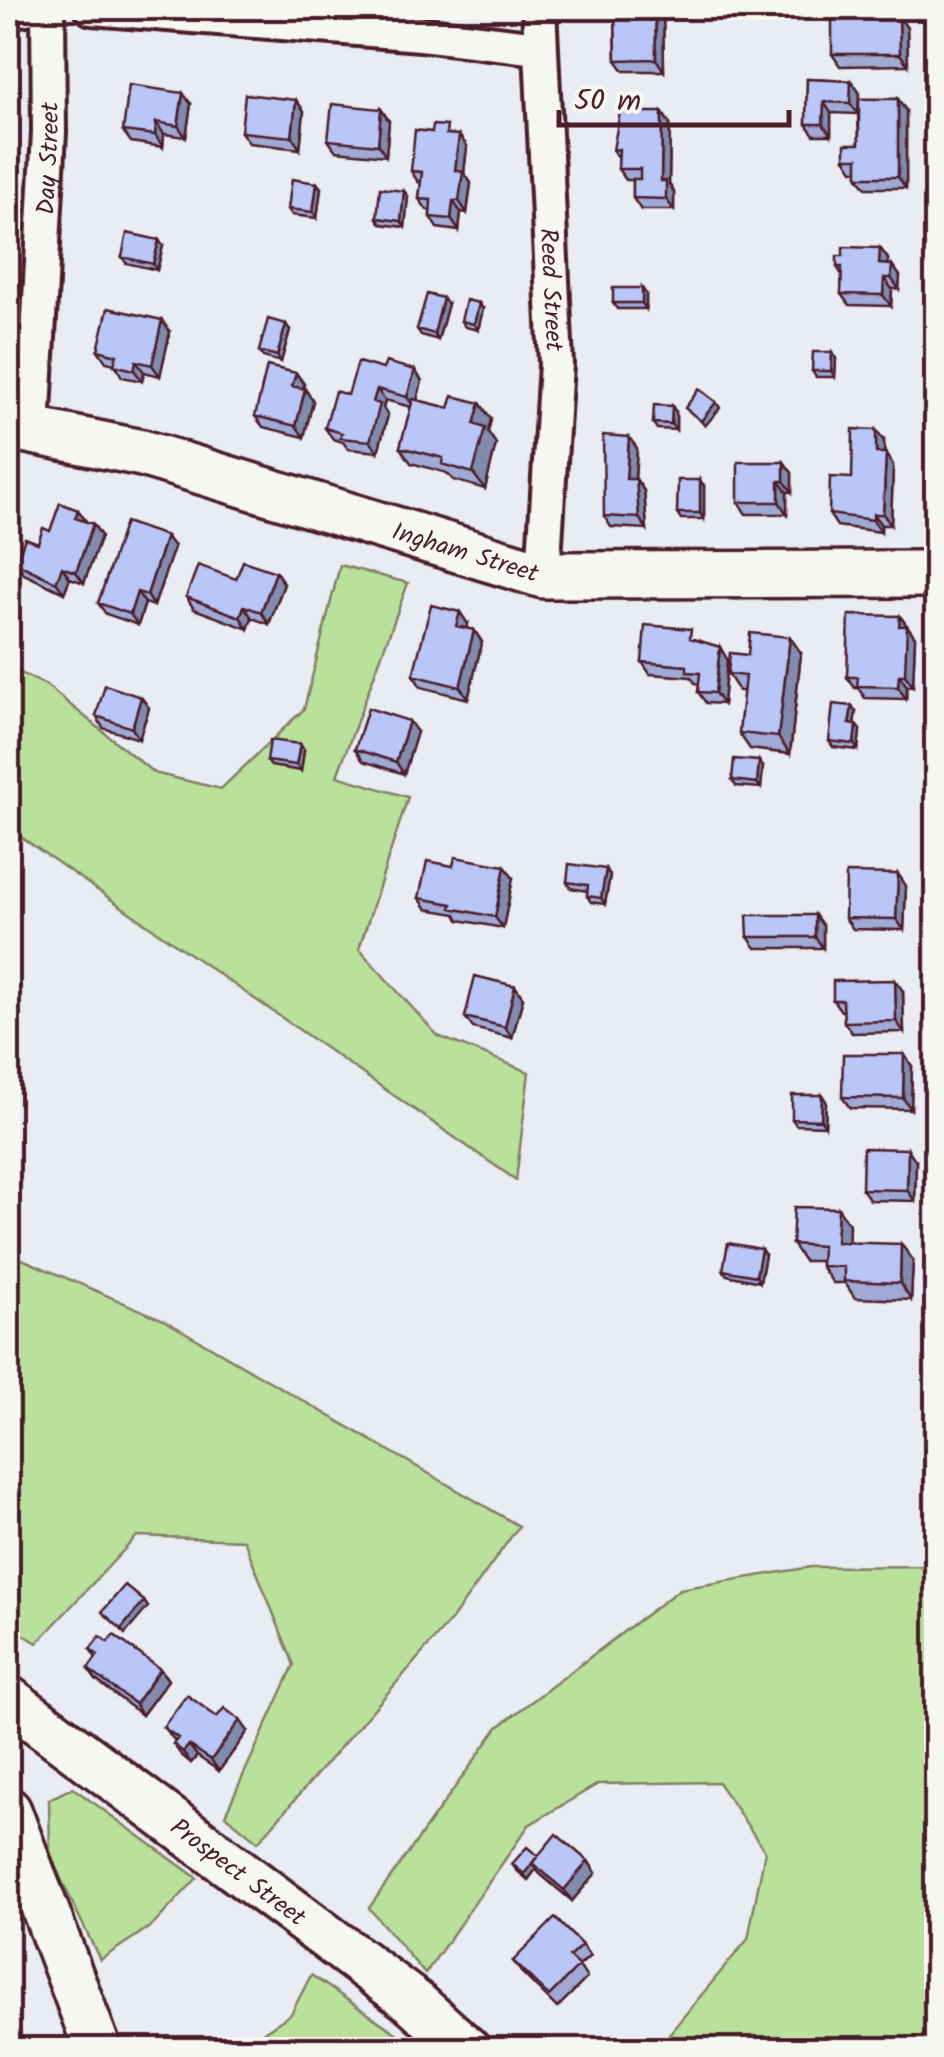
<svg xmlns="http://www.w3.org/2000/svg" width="944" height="2057" font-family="Kalam,sans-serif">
	<rect width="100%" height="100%" fill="#eaecf3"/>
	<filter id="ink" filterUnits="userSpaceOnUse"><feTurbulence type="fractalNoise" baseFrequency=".01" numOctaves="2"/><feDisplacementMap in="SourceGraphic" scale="20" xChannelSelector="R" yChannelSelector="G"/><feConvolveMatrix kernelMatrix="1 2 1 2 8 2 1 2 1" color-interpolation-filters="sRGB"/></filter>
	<g filter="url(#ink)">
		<path fill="#bae19c" stroke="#828064" stroke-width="2.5" d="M340 565 408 583 337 776 408 797 359 949 438 1036 529 1072 516 1180 8 828V667L46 685 154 773 221 789 304 709Z
			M8 1253 164 1320 519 1526 452 1619 258 1842 225 1815 294 1665 244 1540 137 1536 37 1643 8 1625Z
			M936 1566V2049H670L664 2040 748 1939 765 1851 718 1782 598 1784 529 1825 425 1974 369 1908 498 1727 680 1589 811 1567Z
			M73 1788 197 1878 154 1924 100 1960 50 1856 49 1799Z
			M311 1975 399 2035 408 2049H238L291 2014Z"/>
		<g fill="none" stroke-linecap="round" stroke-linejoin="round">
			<g stroke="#4a1f2b" stroke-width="40">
				<g id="street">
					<path d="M92 8 421 34 538 48"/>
					<path id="s1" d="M539 8 556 364 543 575"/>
					<path d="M8 11 26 8"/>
					<path id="s2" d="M33 430 49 132 48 8"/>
				</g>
			</g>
			<g stroke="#4a1f2b" stroke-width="52">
				<g id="secondary">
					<path id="s3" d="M8 426 142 453 543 575 936 574"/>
					<path id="s4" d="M8 1699 415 2003 467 2050"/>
					<path d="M8 1811 98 2050"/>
				</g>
			</g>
			<use href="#street" stroke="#f6f6f2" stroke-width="32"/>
			<use href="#secondary" stroke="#f6f6f2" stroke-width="45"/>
		</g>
		<path fill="#a0aad4" stroke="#4a1f2b" stroke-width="2.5" d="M615 8H663L664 71H624L616 60Z
			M899 17 907 28 908 65 840 66 832 54Z
			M807 79 851 81 859 92V99H898L906 111V188H866L858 177V170H853L845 158 859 144 858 114 831 113V135H814L806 124Z
			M296 100 304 111 300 149 249 143 241 132Z
			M191 104 186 137 164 134 163 147 131 142 123 131Z
			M381 109 389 121 386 156 336 151 328 140Z
			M662 112 670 124 669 184 674 192V210H641L633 198V180H626L618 169 619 158 613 150Z
			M453 134 467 146 464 173 471 183 467 213 461 212 459 231 437 228 430 217V210H427L419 199 421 182H418L411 171Z
			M317 183 321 188 317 218 292 215 288 209Z
			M404 191 408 196 405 227 381 224 377 218Z
			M163 246 157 270 126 263 122 257Z
			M880 248 888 259V265H892L900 276 899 289H892L891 306 849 305 841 294 842 275 837 267 843 256Z
			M646 294V309H617L613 303Z
			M448 304 438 340 421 335 417 329Z
			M483 309 478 330 465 327 461 321Z
			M290 330 281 362 263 357 259 351Z
			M170 332 160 376 144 372 142 381 122 377 115 364 106 362 98 350Z
			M836 358 835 377H816L812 371Z
			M296 373 304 384 302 389H305L313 401 304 437 263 427 255 416Z
			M422 381 417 400 449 408 480 403 491 419 488 432 496 444 485 489 453 480 447 473 411 463 400 447 411 407 385 400 383 408 388 415 378 452 348 449 343 442 333 439 325 428 348 395Z
			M676 412V430L657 429 653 423Z
			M884 441V453H886L893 465 891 525H881V532L837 526 829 514 852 478Z
			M637 448 635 479 644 491 647 529 611 527 604 516Z
			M784 462 792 473V492H787V514H746L738 502Z
			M704 486V519H681L677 513Z
			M78 510 86 522 93 524 101 536 84 583 70 578 64 593 24 574 16 563 50 531Z
			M174 547 154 606 145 603 138 625 106 614 98 603Z
			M276 572 284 584 269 624 252 618 248 629 194 609 186 597 236 579Z
			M900 616 915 637 913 686H907L906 699 865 698 858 688H855L847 677Z
			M468 624 467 628 474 630 482 642 468 699 421 687 413 675Z
			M699 641 727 659 723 704 706 703 698 692 699 684 695 683 691 677 650 674 642 662Z
			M801 653 790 754 750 749 739 733 744 691H739L728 674 748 655Z
			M141 697 149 708 139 739 103 728 96 716Z
			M852 706 856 712 854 724 856 725 860 730 858 750 833 747 829 741Z
			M417 732 404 774 363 761 355 749Z
			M304 750 301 771 271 766 267 761Z
			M763 767 761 788 736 786 732 780Z
			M898 874 906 886 904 930 853 929 845 918Z
			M610 875 605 904 591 902 587 896V891L571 888 567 882Z
			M513 878 503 928 459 920 456 914 427 909 419 898Z
			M823 926V948H756L748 937Z
			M515 986 523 998 512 1038 473 1028 465 1017Z
			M903 991 904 1032 852 1033 844 1022V1011H841L833 1000Z
			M904 1054 912 1066 911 1109 850 1108 842 1097Z
			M822 1095 826 1101 825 1126 796 1125 792 1119Z
			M916 1161 915 1201 870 1200 862 1189Z
			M849 1224 848 1242 913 1260 911 1300 855 1298 845 1283H833L821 1266V1261H804L792 1244Z
			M765 1255 760 1282 727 1275 723 1270Z
			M108 1642 160 1669 168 1680 142 1715 96 1680 88 1669 96 1658 90 1649Z
			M217 1717 248 1731 219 1771 197 1756 191 1763 181 1755 173 1744 175 1741 163 1727Z
			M538 1856 588 1861 596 1873 572 1901 540 1874 536 1869 528 1880 516 1870 512 1864Z
			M582 1945 590 1956 579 1966 587 1978 557 2008 521 1972 513 1961Z"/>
		<path fill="#828bad" stroke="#4a1f2b" stroke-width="2.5" d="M655 8H663L664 71 656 59Z
			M899 17 907 28 908 65 900 54Z
			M851 81 859 92 858 114 850 103Z
			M183 93 191 104 186 137 178 126Z
			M898 99 906 111V188L898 177Z
			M296 100 304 111 300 149 292 137Z
			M824 102 831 113V135L823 124Z
			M381 109 389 121 386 156 378 145Z
			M662 112 670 124 669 184 674 192V210L666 199 661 181Z
			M156 122 164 134 163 147 155 135Z
			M459 135 467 146 464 173 471 183 467 213 459 201 455 170Z
			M317 183 321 188 317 218 313 212Z
			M404 191 408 196 405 227 401 221Z
			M453 201 461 212 459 231 451 219Z
			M159 240 163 246 157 270 153 264Z
			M880 248 888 259 887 276 879 264Z
			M892 265 900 276 899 289 891 278Z
			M884 278 892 289 891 306 883 295Z
			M642 288 646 294V309L642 303Z
			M443 298 448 304 438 340 434 334Z
			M479 303 483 309 478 330 474 324Z
			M162 320 170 332 160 376 152 365Z
			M286 324 290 330 281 362 277 356Z
			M832 352 836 358 835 377 831 371Z
			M136 361 144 372 142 381 134 370Z
			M415 370 422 381 415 408 407 397Z
			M296 373 304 384 300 398 292 386Z
			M305 389 313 401 304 437 296 426Z
			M377 389 385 400 383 408 388 415 378 452 370 441 373 402Z
			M716 402 720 408 705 426 701 421Z
			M480 403 491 419 488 432 496 444 485 489 473 473 474 424Z
			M672 406 676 412V430L671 424Z
			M876 430 884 441V464L876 453Z
			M629 437 637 448 634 490 626 479Z
			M886 453 893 465 891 525 883 514Z
			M784 462 792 473V492L784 481Z
			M636 479 644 491 647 529 639 518Z
			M700 480 704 486V519L700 513Z
			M779 481 787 492V514L779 502Z
			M78 510 86 521 83 529 75 518Z
			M873 514 881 525V532L873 520Z
			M93 524 101 536 84 583 76 572Z
			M166 536 174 547 154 606 147 595Z
			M62 567 70 578 64 593 56 582Z
			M276 572 284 584 269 624 261 612Z
			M137 592 145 603 138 625 130 614Z
			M244 606 252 618 248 629 240 617Z
			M460 612 468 624 464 637 456 626Z
			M900 616 915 637 913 686 905 675 899 626Z
			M474 630 482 642 468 699 460 687Z
			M790 637 801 653 790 754 778 737Z
			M720 647 727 659 723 704 715 693Z
			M899 675 907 686 906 699 898 687Z
			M141 697 149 708 139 739 132 728Z
			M852 706 856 712 853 730 849 724Z
			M409 721 417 732 404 774 396 762Z
			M856 725 860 730 858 750 854 744Z
			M300 744 304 750 301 771 296 765Z
			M759 761 763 767 761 788 757 783Z
			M505 866 513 878 503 928 495 917Z
			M606 869 610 875 605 904 601 898Z
			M898 874 906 886 904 930 896 919Z
			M815 915 823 926V948L815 937Z
			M895 980 903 991 904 1032 896 1021Z
			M515 986 523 998 512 1038 505 1027Z
			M904 1054 912 1066 911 1109 903 1098Z
			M822 1095 826 1101 825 1126 821 1120Z
			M908 1149 916 1161 915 1201 907 1190Z
			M838 1208 849 1224 848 1258 836 1242Z
			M901 1244 913 1260 911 1300 900 1283Z
			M761 1249 765 1255 760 1282 756 1276Z
			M144 1601 148 1607 125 1634 121 1629Z
			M160 1669 168 1680 142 1715 135 1704Z
			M240 1720 248 1731 219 1771 211 1760Z
			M189 1745 197 1756 191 1763 183 1752Z
			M588 1861 596 1873 572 1901 564 1890Z
			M532 1863 536 1869 528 1880 524 1874Z"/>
		<path fill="#bac6f7" stroke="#4a1f2b" stroke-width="2.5" d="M615 8H655L656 59 616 60Z
			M899 17 900 54H832V18Z
			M807 79 851 81 850 103 824 102 823 124H806Z
			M129 85 183 93 178 126 156 122 155 135 123 131Z
			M245 94 296 100 292 137 241 132Z
			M859 99H898V177H858V158H845V144H859Z
			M332 104 381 109 378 145 328 140Z
			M620 112H662L661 181H666V199L633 198V179H640V169H618L619 149 613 150Z
			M433 125 447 126 446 134 459 135 455 170 463 172 459 201H453L451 219 430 217 431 200 419 199 422 172 411 171 415 130 432 132Z
			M292 179 317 183 313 212 288 209Z
			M380 188 404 191 401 221 377 218Z
			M127 233 159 240 153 264 122 257Z
			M843 247 880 248 879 264 892 265 891 278H884L883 295 841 294 842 267H837V256H843Z
			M613 288H642V303H613Z
			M427 294 443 298 434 334 417 329Z
			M466 300 479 303 474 324 461 321Z
			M108 308 162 320 152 365 136 361 134 370 114 365 117 355 98 350Z
			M268 319 286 324 277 356 259 351Z
			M813 352H832L831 371H812Z
			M358 362 383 369 386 362 415 370 407 397 377 389 373 402 380 404 370 441 340 438 342 433 325 428 335 391 348 395Z
			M267 366 296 373 292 386 305 389 296 426 255 416Z
			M699 389 716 402 701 421 685 408Z
			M453 396 480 403 474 424 485 428 473 473 442 464 443 458 400 447 413 399 449 408Z
			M654 405 672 406 671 424 653 423Z
			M853 429 876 430V453H886L883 514H873V520L829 514 830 477 852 478Z
			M603 435 629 437 626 479H636L639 518 604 516Z
			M738 462H784V481H779V502H738Z
			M678 480H700V513H677Z
			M60 503 78 510 75 518 93 524 76 572 62 567 56 582 16 563 25 538 38 543 43 528 50 531Z
			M125 522 166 536 147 595 137 592 130 614 98 603Z
			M243 561 276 572 261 612 244 606 240 617 186 597 198 565 236 579Z
			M431 605 460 612 456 626 474 630 460 687 413 675Z
			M849 615 900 616 899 626H907L905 675H899L898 687 857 686 858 677H847Z
			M645 625 691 629 690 638 720 647 715 693 698 692 700 673 687 672V666L642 662Z
			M750 633 790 637 778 737 739 733 745 676 728 674 730 653 748 655Z
			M105 685 141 697 132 728 96 716Z
			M833 704 852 706 849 724 856 725 854 744 829 741Z
			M368 708 409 721 396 762 355 749Z
			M270 740 300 744 296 765 267 761Z
			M734 759 759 761 757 783 732 780Z
			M455 857 505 866 495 917 451 908 452 904 419 898 427 861 453 866Z
			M569 864 606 869 601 898 587 896 588 885 567 882Z
			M846 873 898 874 896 919 845 918Z
			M747 915H815V937H748Z
			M475 976 515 986 505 1027 465 1017Z
			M895 980 896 1021 844 1022 843 1000H833V981Z
			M843 1054H904L903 1098 842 1097Z
			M792 1095H822L821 1120 792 1119Z
			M863 1148 908 1149 907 1190 862 1189Z
			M794 1207 838 1208 836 1242 901 1244 900 1283 844 1281V1267L821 1266 822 1246 792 1244Z
			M728 1243 761 1249 756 1276 723 1270Z
			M125 1585 144 1601 121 1629 102 1612Z
			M114 1635 160 1669 135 1704 88 1669 98 1655 90 1649 100 1636 108 1642Z
			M187 1695 217 1717 224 1708 240 1720 211 1760 189 1745 183 1752 173 1744 178 1738 163 1727Z
			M556 1834 588 1861 564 1890 532 1863Z
			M527 1847 538 1856 524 1874 512 1864Z
			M555 1918 582 1945 569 1957 579 1966 549 1996 513 1961Z"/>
	</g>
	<g text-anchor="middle" stroke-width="9" stroke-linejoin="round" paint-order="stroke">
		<g font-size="25" fill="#4a1f2b" stroke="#f6f6f2">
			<text dy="9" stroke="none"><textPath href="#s2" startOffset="272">Day Street</textPath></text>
			<text dy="9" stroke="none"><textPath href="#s1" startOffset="282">Reed Street</textPath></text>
			<text dy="9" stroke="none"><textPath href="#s3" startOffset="475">Ingham Street</textPath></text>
			<text dy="9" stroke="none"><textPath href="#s4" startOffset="288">Prospect Street</textPath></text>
		</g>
	</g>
	<rect width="944" height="2057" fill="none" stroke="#f6f6f2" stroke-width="40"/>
	<rect x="20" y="20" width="904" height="2017" fill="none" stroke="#4a1f2b" stroke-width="4" filter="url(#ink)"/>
	<path d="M559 110v15h230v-15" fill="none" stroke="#4a1f2b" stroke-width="5"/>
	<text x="574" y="110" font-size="30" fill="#4a1f2b" stroke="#f6f6f2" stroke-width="8" paint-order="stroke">50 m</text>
</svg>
